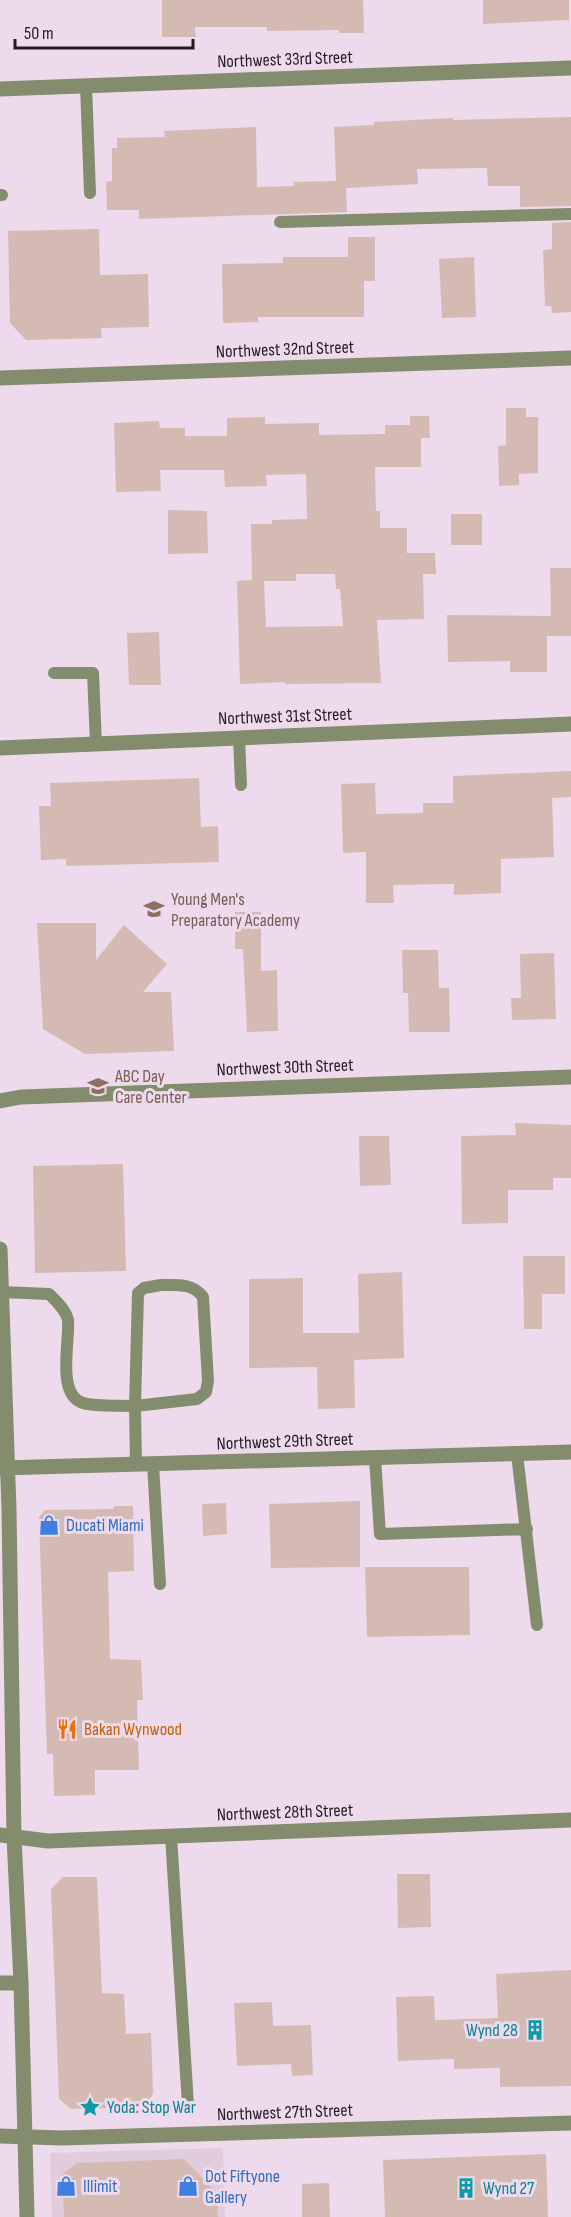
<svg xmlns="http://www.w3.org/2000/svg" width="571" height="2217" font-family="'Sofia Sans Condensed',sans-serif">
	<rect width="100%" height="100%" fill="#eedaed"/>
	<path fill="#e1ccdb" d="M223 2148 225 2217H52L50 2153Z"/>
	<path fill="#d5bab3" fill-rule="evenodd" d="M162 0H363L364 33H339V30L267 31V27H195L196 37H162Z
		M483 0H569V20L483 24Z
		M571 117V206L520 207V186H488L487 168 417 169 418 184 346 188 347 212 139 219V210H107L106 182 112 181V148H117V138L165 137 164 131 256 127 257 187 294 186V182L336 181 334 127 374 125V122L453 118V120Z
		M571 222V312L552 313 551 306H545L543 250 552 249V223Z
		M99 229 100 275 148 274 149 327 101 328 102 338 26 340 10 323 8 231Z
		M348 237H375V281H364V317H258V322L223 323 222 264 283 263V257H348Z
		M474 257 476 317 442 318 439 259Z
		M506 408H526V417H538V473L519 474V485L499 486 498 446 506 445Z
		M410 416H429L430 438H421V467H375L376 511H380V528H407V553H435L436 574H423L424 619 377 620 381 683 285 684V682L240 684 237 581 252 580 251 524H272V520L307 519 306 474 266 475 267 486 225 487 224 470H160L161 491 116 492 114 423 159 421 160 428H185V436H227V418L265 417V424L319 423V435L385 434V425H410ZM296 574H335L336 589H340L343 626 266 627 264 581H296Z
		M168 510 207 511 208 553 168 554Z
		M451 514H482V545H451Z
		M550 568H571V636H547V672H510V661L448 662 447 615 551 616Z
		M159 632 161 685H129L127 633Z
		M571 771V797L552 798 554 857 501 859V893L454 895V884L393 885 394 903H366V852L343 853 341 784 375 783 376 814 423 813V803H453V776Z
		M199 778 201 827 218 826 219 862 66 866V859L41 860 39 806H51L50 783Z
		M235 912H261V971L277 970 278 1031 247 1032 243 949H235Z
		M37 923H96V960L124 925 167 964 143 992H171L174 1051 85 1054 43 1029Z
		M402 950H438L439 988H449L450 1032H409L408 993H403Z
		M554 953 556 1019 512 1020 511 998H521L520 954Z
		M515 1123 571 1125V1178H553V1190H508V1223L462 1224 461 1136 516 1135Z
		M359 1136H389L391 1185 360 1186Z
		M123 1164 126 1271 35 1273 33 1166Z
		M523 1256H565V1294H542V1329H524Z
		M402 1272 404 1358 354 1360 355 1408 318 1409 317 1367 249 1368V1279L303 1278V1333H359L358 1274Z
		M360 1501V1567L271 1568 269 1504Z
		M226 1503 227 1534 203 1536 202 1504Z
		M114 1506H133L134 1571 108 1572 110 1659 141 1660 143 1700H137L139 1770H95V1795L54 1796 53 1754H47L39 1517 45 1510 114 1509Z
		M365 1567H469L470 1635 367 1637Z
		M397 1874H430L431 1927 398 1928Z
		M63 1877H97L102 1993 124 1994 126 2034 151 2033 153 2093 147 2107 71 2109 59 2099 51 1889Z
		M571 1970V2086L500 2087V2068L454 2069V2059L398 2061 396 1997 434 1996 435 2020 498 2018 496 1974Z
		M272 2002 273 2026 311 2025 313 2075 292 2076 291 2064 237 2066 234 2003Z
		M546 2154 548 2217H385L383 2160Z
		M184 2159 217 2193 218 2217H64L62 2174 77 2163Z
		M329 2183 330 2217H302V2184Z"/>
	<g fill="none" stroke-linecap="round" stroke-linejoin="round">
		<path stroke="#838c6c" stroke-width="12" d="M86 85 90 193
			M0 195H2
			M280 222 571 214
			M54 673H93L96 744
			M239 738 241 785
			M161 1285C177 1285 193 1283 203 1297L208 1381 206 1392 197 1399 135 1406 138 1293 144 1288Z
			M1 1292 49 1294C56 1301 66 1310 68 1320 70 1341 56 1395 83 1403 97 1407 120 1405 135 1406L136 1464
			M517 1454 537 1625
			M375 1458 380 1534 527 1529
			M153 1464 160 1584
			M171 1836 188 2105"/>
		<path stroke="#838c6c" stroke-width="15" d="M0 89 571 68
			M0 378 571 358
			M0 748 571 724
			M0 1101 21 1097 571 1077
			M0 1835 48 1841 571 1820
			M0 1983H21
			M0 2136 62 2138 571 2123"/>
		<path stroke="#838c6c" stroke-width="15" d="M0 1249 9 1509 14 1837 21 1983 27 2217
			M0 1468 571 1452"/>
	</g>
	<defs>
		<g id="school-bare" transform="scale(1.62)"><path d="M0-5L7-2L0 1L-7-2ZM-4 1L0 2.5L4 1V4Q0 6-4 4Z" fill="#8d6e63" stroke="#eedaed" stroke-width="2.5" paint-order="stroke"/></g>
		<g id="shop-bare" transform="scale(1.62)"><path d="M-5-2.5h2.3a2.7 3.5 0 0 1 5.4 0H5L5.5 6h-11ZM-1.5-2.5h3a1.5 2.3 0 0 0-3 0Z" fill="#3f7fe0" stroke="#eedaed" stroke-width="2.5" paint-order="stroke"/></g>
		<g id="restaurant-bare" transform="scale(1.62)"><path d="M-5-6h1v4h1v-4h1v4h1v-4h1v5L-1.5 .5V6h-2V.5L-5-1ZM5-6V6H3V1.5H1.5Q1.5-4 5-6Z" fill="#e8710a" stroke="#eedaed" stroke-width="2.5" paint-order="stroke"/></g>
		<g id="building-bare" transform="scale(1.62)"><path d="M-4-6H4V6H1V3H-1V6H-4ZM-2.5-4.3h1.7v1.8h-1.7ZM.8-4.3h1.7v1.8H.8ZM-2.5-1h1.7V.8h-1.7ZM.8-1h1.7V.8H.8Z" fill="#0f9aa8" stroke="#eedaed" stroke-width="2.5" paint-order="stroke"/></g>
		<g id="sight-bare" transform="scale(1.62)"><path d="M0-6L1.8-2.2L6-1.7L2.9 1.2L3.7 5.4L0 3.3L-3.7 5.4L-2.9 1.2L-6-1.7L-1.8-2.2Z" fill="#0f9aa8" stroke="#eedaed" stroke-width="2.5" paint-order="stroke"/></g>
	</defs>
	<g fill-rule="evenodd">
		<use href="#school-bare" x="154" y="909"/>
		<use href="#school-bare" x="98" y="1086"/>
		<use href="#shop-bare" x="49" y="1525"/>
		<use href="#restaurant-bare" x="67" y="1729"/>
		<use href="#building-bare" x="535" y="2030"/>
		<use href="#sight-bare" x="90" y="2107"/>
		<use href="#shop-bare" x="66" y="2186"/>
		<use href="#shop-bare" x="188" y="2186"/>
		<use href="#building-bare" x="466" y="2188"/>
	</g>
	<g text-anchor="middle" stroke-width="6" stroke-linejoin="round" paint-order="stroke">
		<g font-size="18" fill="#221b22" stroke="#eedaed">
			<text transform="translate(285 59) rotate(-2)" y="6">Northwest 33rd Street</text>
			<text transform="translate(285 349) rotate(-2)" y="6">Northwest 32nd Street</text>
			<text transform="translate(285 716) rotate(-2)" y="6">Northwest 31st Street</text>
			<text transform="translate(285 1067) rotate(-2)" y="6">Northwest 30th Street</text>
			<text transform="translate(285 1441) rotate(-2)" y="6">Northwest 29th Street</text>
			<text transform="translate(285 1812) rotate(-2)" y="6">Northwest 28th Street</text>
			<text transform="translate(285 2112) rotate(-2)" y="6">Northwest 27th Street</text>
		</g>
		<g font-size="18" fill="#785e54" stroke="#eedaed" text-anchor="start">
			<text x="171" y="905">Young Men's<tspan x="171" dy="21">Preparatory Academy</tspan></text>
			<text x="115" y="1082">ABC Day<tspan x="115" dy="21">Care Center</tspan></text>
		</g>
		<g font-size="18" fill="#366cbe" stroke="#eedaed" text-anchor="start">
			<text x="66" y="1531">Ducati Miami</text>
			<text x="205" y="2182">Dot Fiftyone<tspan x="205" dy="21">Gallery</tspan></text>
			<text x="83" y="2192">Illimit</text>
		</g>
		<g font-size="18" fill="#c56008" stroke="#eedaed" text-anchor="start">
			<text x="84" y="1735">Bakan Wynwood</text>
		</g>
		<g font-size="18" fill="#0d838f" stroke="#eedaed" text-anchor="start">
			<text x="518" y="2036" text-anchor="end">Wynd 28</text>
			<text x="107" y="2113">Yoda: Stop War</text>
			<text x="483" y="2194">Wynd 27</text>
		</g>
	</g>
	<path d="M15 39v9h178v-9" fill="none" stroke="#221b22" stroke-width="3"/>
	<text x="24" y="39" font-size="18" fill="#221b22" stroke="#eedaed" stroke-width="4.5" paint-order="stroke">50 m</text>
</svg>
